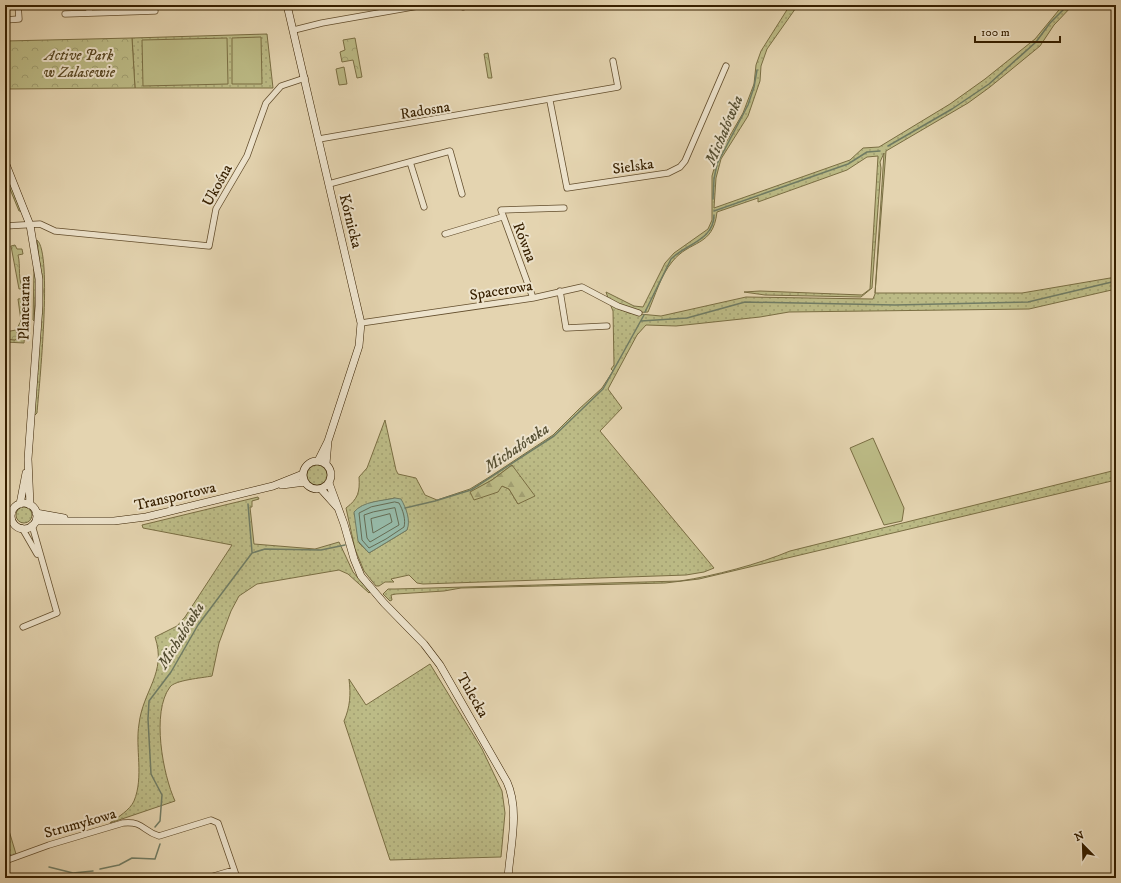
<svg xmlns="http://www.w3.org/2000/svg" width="1121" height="883" font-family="'IM FELL DW Pica',serif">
	<defs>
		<pattern id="grass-dots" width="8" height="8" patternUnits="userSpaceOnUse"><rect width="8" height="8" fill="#bcbb86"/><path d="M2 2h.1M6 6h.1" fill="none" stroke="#a2a072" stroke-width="1.8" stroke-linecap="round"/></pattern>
		<pattern id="forest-firs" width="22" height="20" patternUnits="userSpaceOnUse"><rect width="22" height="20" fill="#bcbb86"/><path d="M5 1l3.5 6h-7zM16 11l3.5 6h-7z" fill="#a2a072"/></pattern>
		<pattern id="park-crowns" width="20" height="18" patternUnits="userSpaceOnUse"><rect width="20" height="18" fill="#bcbb86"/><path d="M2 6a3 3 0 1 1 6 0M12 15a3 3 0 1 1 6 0" fill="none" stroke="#a2a072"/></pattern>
	</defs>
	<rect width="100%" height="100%" fill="#e4d4b0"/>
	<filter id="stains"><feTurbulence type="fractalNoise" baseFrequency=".005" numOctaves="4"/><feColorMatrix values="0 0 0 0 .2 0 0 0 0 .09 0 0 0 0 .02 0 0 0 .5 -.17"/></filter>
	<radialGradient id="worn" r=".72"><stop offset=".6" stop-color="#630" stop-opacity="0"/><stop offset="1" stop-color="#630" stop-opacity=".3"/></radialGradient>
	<path fill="url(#grass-dots)" stroke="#7a6e43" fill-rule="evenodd" d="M790 5H798L767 49 761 66 760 81 748 116 721 159 716 178 714 208 850 160 863 148 879 147 950 104 985 79 1035 39 1063 5H1073L1054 25 1040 46 990 87 968 103 886 151 875 293H1022L1116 277V289L1029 309 789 312 760 317 676 326 646 325 637 335 608 389 622 408 600 431 714 568 704 572 686 575 423 584 417 583 409 575 391 579 394 582H385L379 586H376L364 571 355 549 346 508C358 499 360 492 359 477L367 468 385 420 396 470 398 474 416 478 425 495 437 500 470 489 491 476 553 435 579 409 602 388 613 371 611 369 614 365 613 311 610 304 629 313 661 316 746 297 873 299 875 294 884 153 880 162 881 168 872 288 861 297 765 295 744 292 760 291 862 295 870 289 878 156 867 157 847 170 758 202V198L717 212C713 248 690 239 672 262 661 275 655 296 648 312 635 314 621 305 609 301L606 292 634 306 643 307 665 263 674 253 708 229 712 220V176L717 158 743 113 754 84 756 65 761 51ZM512 465 518 504 509 489 502 486 470 493 492 480ZM395 498C407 507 408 516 407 530L369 553 359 543 370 503Z
		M267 34 273 88H135L132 38Z
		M5 171 22 211H19L5 177Z
		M37 240C53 253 39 388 37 413L34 416 43 291Z
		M34 269 36 279 34 321 33 320Z
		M27 298 24 343 5 342V339L15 340 18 333 16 330 21 321 18 299Z
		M307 475a10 10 0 1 1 20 0a10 10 0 1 1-20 0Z
		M1116 470V480L699 579 665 583 461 588 444 591 396 594 391 595 392 600 390 601 383 594 388 589H395L680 581C714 576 759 564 790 551Z
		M258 497 259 499 252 501V507H250L254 544 315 549 339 542 353 572 370 592 369 593 348 574 339 570 257 584 239 596 231 611 219 643 212 676C202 678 175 680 170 687 151 712 163 775 175 801L110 823C118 817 130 810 134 801 144 777 135 748 139 724 143 690 167 673 155 637L177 626 185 617 232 545 143 528 142 525Z
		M16 515a8 8 0 1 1 16 0a8 8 0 1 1-16 0Z
		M430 664 482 749 502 791 505 813 501 857 390 860 344 721C350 707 351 695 349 679L366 705Z
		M5 824H7L16 854 5 858Z"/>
	<path fill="url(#forest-firs)" stroke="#7a6e43" d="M512 465 535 496 518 504 509 489 502 486 498 492 474 500 470 492 492 480Z"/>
	<path fill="url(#park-crowns)" stroke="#7a6e43" d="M132 38 135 88 5 89V41Z
		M355 38 362 77 357 78 353 60 342 62 340 52 345 50 343 40Z
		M488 53 492 78H488L484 54Z
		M15 245 17 249H22L23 254 18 255C21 265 17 283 24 288L19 289 11 246Z
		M16 330 18 338 15 340 5 339V332Z"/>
	<path fill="#bcbb86" stroke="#7a6e43" d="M261 37 262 84H232V38Z
		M227 38 228 84 143 86 142 40Z
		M344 67 347 84 339 85 336 69Z
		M873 438 904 508 902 521 884 525 850 448Z"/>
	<path fill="#96b9a7" stroke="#707c64" d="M395 498 401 499C406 508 411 520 407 530L369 553 358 541 354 512C363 501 382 501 395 498Z"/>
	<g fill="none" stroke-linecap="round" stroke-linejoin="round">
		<path stroke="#666c54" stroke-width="1" d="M395 502 399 503C403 510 406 520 404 527L386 539 369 548 362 540 359 513 371 507Z
			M395 508 399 525 370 542 367 538 364 515 373 512Z
			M390 514 392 522 373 533 371 519Z"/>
		<path stroke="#707c64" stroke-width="1.5" d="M888 146 952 109 989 84 1036 42 1050 23 1068 5
			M713 199 714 179 717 164 748 105 754 87 757 70
			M714 211 848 164 867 152 880 151
			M645 312 671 259C686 244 714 240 714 215
			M641 321 687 318 745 302 895 305 1028 302 1116 281
			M248 504 252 552
			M405 508 435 501 471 490 554 436 603 389 644 315
			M155 827 160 821 162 795 151 774 148 719 149 701 171 672 198 625 252 553 265 549 321 550 345 545
			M5 855H11
			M49 867 73 873 93 871
			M100 869 119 865 132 858 155 859 160 844"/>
		<g stroke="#624d2c" stroke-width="7">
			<path id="street" d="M89 5V13
				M458 5 463 7 466 5
				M65 14 155 11
				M5 20 19 19 18 5
				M294 30 322 23 424 5
				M550 101 567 188 668 173 680 167 685 161 726 66
				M319 139 618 87 613 61
				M410 162 424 207
				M329 184 450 151 462 194
				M5 226 40 224 55 231 209 246 216 209 247 156 266 103 281 86 305 78
				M445 234 502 217
				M560 291 566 328 607 326
				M533 298 501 210 564 208
				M361 323 533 298 582 287 618 306 639 313
				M22 528 37 554
				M23 627 57 613 32 525
				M5 861 49 845 123 823C144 821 142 831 159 836L211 820 218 823 237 878
				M207 878 234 870"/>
		</g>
		<g stroke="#372000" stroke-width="8">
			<path id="secondary" d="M287 5 361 323 359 346 328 441 318 461
				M5 162 30 225 39 279V306L28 459 30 505
				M303 475a14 14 0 1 1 28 0a14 14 0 1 1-28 0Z
				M326 464 328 441
				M329 483 344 524 354 559 361 576 384 603 424 644 440 665 507 782C520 811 510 847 508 878
				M282 485 305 482
				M321 489 338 508
				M11 516a13 13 0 1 1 26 0a13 13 0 1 1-26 0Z
				M20 504 26 473
				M36 513 64 518
				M36 521H114L146 517 273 486 303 474"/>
		</g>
		<use href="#street" stroke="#ede3cc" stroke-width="5.5"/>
		<use href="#secondary" stroke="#ede3cc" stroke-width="7"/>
	</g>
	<g text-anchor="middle" stroke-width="4" stroke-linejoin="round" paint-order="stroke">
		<g font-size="15" font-style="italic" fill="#584722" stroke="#ede3cc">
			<text x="79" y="60">Active Park<tspan x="79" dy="17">w Zalasewie</tspan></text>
		</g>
		<g font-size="15" fill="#372000" stroke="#ede3cc">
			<text transform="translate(425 110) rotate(-9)" y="5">Radosna</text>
			<text transform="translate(633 166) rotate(-8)" y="5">Sielska</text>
			<text transform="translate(217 185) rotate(-61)" y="5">Ukośna</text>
			<text transform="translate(351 221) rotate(76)" y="5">Kórnicka</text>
			<text transform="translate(525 242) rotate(69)" y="5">Równa</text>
			<text transform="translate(501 290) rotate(-9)" y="5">Spacerowa</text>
			<text transform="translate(24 308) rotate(-89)" y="5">Planetarna</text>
			<text transform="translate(175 496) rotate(-13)" y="5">Transportowa</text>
			<text transform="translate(473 695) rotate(60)" y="5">Tulecka</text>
			<text transform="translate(80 823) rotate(-16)" y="5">Strumykowa</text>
		</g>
		<g font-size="16" font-style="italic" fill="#544e32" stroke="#ede3cc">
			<text transform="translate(723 130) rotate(-67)" y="6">Michałówka</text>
			<text transform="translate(516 447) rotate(-34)" y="6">Michałówka</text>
			<text transform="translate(180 635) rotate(-58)" y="6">Michałówka</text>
		</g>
	</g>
	<rect width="1121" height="883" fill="none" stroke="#e4d4b0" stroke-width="20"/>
	<rect x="6" y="6" width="1109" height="871" fill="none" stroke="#372000" stroke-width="2"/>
	<rect x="10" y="10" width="1101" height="863" fill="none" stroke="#372000"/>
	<g transform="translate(1083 845) rotate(337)" stroke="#ede3cc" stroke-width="3" paint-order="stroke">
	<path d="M0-3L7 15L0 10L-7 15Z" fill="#372000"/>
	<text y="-6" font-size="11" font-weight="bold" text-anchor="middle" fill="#372000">N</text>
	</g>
	<path d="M975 36v6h85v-6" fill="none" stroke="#372000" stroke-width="2"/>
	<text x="981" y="36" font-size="12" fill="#372000" stroke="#ede3cc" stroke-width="3" paint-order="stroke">100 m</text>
	<rect width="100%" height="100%" filter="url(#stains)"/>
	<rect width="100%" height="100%" fill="url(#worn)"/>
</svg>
